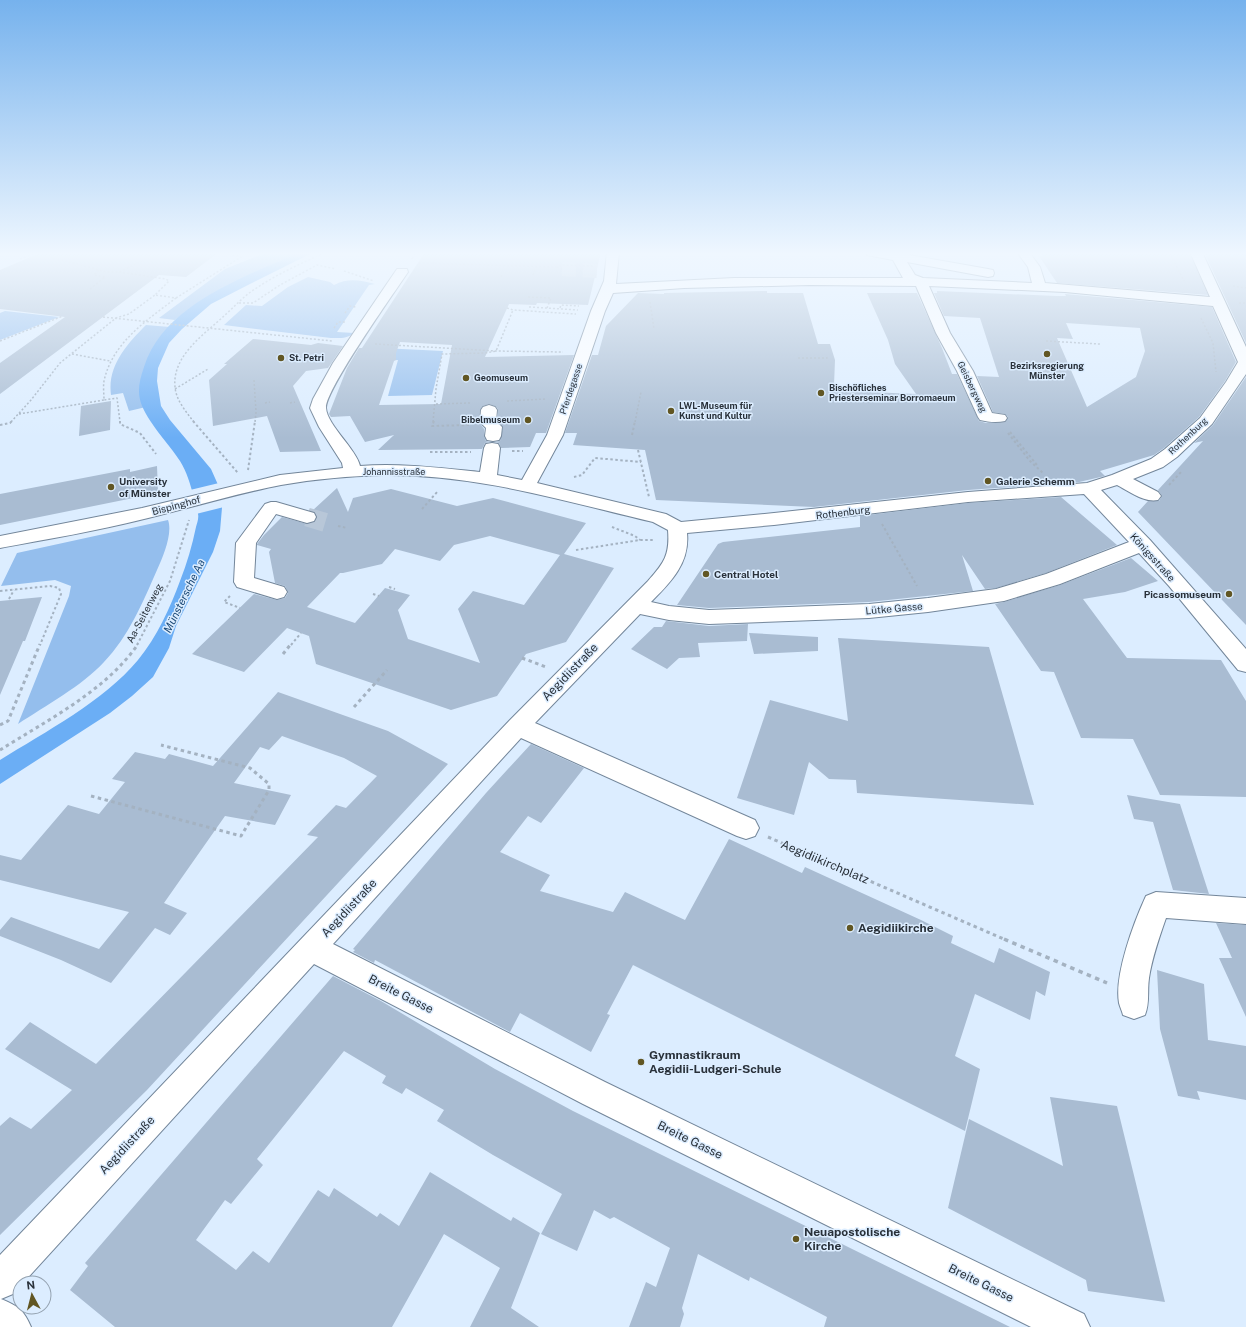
<svg xmlns="http://www.w3.org/2000/svg" width="1246" height="1327" font-family="'Public Sans',sans-serif">
	<rect width="100%" height="100%" fill="#dcedff"/>
	<path fill="#94beed" d="M267 252 297 253C255 273 211 290 175 320L159 318 225 269Z
		M308 277 330 282 334 285C348 278 359 280 375 284L369 285 337 332 354 333C347 339 339 338 331 338L224 325 246 305 262 306 288 287Z
		M5 311 59 317 0 340V313Z
		M146 325 170 327 146 407 129 411 123 393 111 395C107 366 127 344 146 325Z
		M381 348 443 351 432 395 388 396 398 360 373 361Z
		M168 520C173 533 163 557 157 570 143 602 129 636 104 662 82 686 45 706 18 724L69 596 71 586 55 580 1 586 17 553Z"/>
	<path fill="#6baef5" d="M299 252H314L248 285 211 304 182 329 169 343 158 368 157 381 161 406 170 420 211 469 223 496 220 531 213 552 176 626 169 648 153 677 132 696 110 713 0 784V760C45 732 104 701 138 660 157 637 170 608 180 581 187 563 192 546 196 527 197 523 199 518 198 514 198 508 195 502 194 497 190 484 187 472 180 461 171 447 160 436 151 422 137 401 136 390 144 367 164 304 244 278 299 252Z"/>
	<path fill="#dcedff" d="M219 483 225 495 224 507 196 514 190 490Z"/>
	<path fill="#a9bcd2" fill-rule="evenodd" d="M42 252H219L186 277 159 275 0 394V363L65 317 0 309V270Z
		M425 252H601L588 305 537 303 536 305 509 304 485 357 574 355 546 433H536L530 447 501 448 499 443 496 442 500 441 503 427 498 420V409L495 406 489 404 483 406 480 410 479 422 484 429V436L486 441 489 442 485 443 482 449 378 450 394 435 365 442 350 416 331 417 329 414 347 368 359 348H362ZM400 342 452 345 441 404 379 405 394 361 396 360V353Z
		M1041 252H1189L1208 295 1057 283 1039 256H1043Z
		M1204 252H1246V343Z
		M767 291V293H803L818 344H830L835 360 834 385 846 387 845 391 916 394 895 364 888 340 867 293H917L942 348 952 374H957L979 421 986 423 1005 422 1008 417 1005 414 993 412 977 376 999 377 980 318 944 316 934 293H937V291L1057 296H1066L1065 294 1212 307 1236 362 1225 381 1199 417 1164 448 1154 455 1100 471 1105 476 1079 482 968 490 814 507 656 500 645 450 573 445 577 433H565L592 355H598L606 326 638 293 664 294V293ZM1066 323 1140 328 1145 351 1136 377 1087 407 1057 338 1073 339Z
		M253 339 311 345 318 343 343 346 328 368 306 371 293 386 321 451 280 452 267 416 213 426 209 380 227 364H224Z
		M1246 377V625L1138 512 1148 501H1159L1162 496 1158 490 1203 441 1194 443 1213 425Z
		M111 401 110 430 79 436 81 406Z
		M157 466 158 493 0 525V494L130 469V472Z
		M337 488 348 512 353 498 391 489 457 506 493 498 586 523 564 554 614 568 566 642 526 654 497 696 451 710 316 664 309 636 287 628 244 672 192 654 254 594 277 600 285 598 288 593 285 586 275 583 269 552 271 549 257 545V544L264 535 282 517 307 524 314 522 317 516 315 512 312 511ZM490 536 560 555 524 605 473 591 458 609 480 663 408 639 398 610 410 595 385 588 355 623 307 607 340 573H343L382 564 395 549 440 561 454 545Z
		M1061 497 1117 545 1046 573 996 588 985 589 962 555 973 591 869 602 709 608 677 605 718 544 723 542 860 527V516L968 503Z
		M1131 558 1158 581 1125 592 1083 599 1127 658 1221 660 1246 701V797L1160 795 1133 739 1081 738 1054 672 1041 671 995 604 1004 602 1060 585Z
		M42 597 25 641H23L0 695V601Z
		M666 621 709 626 748 624 747 641 698 643 700 657 679 658 667 669 631 649 654 627H662Z
		M749 633 818 637V651L754 654Z
		M838 638 989 647 1034 805 857 793 856 780 829 779 809 762 794 815 737 798 770 700 848 721Z
		M278 692 388 731 448 764 147 1090 0 1235V1126L10 1117 31 1129 72 1090 5 1049 30 1022 96 1064 318 837 307 835 336 805 346 808 377 776 344 758 282 736 269 750 260 747 234 783 291 795 275 825 225 816 164 903 187 913 170 935 155 928 111 983 61 960 0 936V930L11 917 99 949 129 912 0 880V855L21 860 68 805 99 814 125 782 112 779 135 752 165 759 169 754 213 766Z
		M531 744 584 768 541 823 528 816 500 852 550 875 540 891 613 912 625 892 685 920 729 839 802 873 805 867 921 920 953 936 951 943 994 963 999 948 1050 972 1045 996 1036 991 1030 1020 975 994 955 1056 980 1069 965 1131 633 965 607 1014 610 1015 591 1052 520 1013 510 1032 375 960 374 963 353 952 355 950 353 949 486 793Z
		M1127 795 1180 804 1209 894 1173 890 1153 822 1134 819Z
		M1216 923 1246 925V1017L1219 958H1232Z
		M1157 970 1204 984 1208 1040 1246 1046V1100L1197 1091 1200 1100 1178 1096 1160 1029Z
		M333 976 381 1001 495 1069 573 1111 1010 1327H824L827 1317 750 1277 749 1281 698 1254 682 1308 684 1314 680 1327H629L646 1282 656 1287 670 1248 614 1217 610 1219 594 1210 577 1251 541 1234 562 1194 493 1155 437 1121 444 1110 406 1088 402 1094 382 1083 386 1076 344 1051 257 1159 263 1165 231 1204 225 1200 196 1240 236 1270 253 1251 269 1263 318 1190 329 1197 334 1188 377 1217 380 1213 399 1226 430 1172 511 1221 513 1217 540 1233 511 1308 539 1327H470L500 1268 444 1234 392 1327H115L70 1290 88 1266 85 1263Z
		M1050 1097 1117 1106 1165 1302 1088 1291 1086 1280 948 1208 969 1119 1063 1166Z"/>
	<g fill="none" stroke-linecap="round" stroke-linejoin="round">
		<path stroke="#b8c7d8" stroke-width="14" stroke-dasharray="14 7" stroke-linecap="butt" d="M562 269 597 271"/>
		<path stroke="#b8c7d8" stroke-width="19" stroke-dasharray="19 10" stroke-linecap="butt" d="M307 517 327 523"/>
		<g stroke="#73869a" stroke-width="2">
			<path id="minor" d="M607 252H619L616 284 734 278H903L893 260 867 255 865 252H911L909 255 988 269 993 270 994 273 993 276 988 277 907 262 915 275 923 278 1032 283 1028 267 1017 252H1029L1040 267 1045 283 1210 297 1190 252H1202L1246 347V374L1212 424 1177 457 1163 467 1133 479 1158 492 1161 496 1158 500C1144 503 1129 491 1117 485L1101 490 1150 540 1246 649V672L1238 670 1169 586 1139 553 1060 584 1004 601 928 612 869 618 709 624 669 620 640 614 535 723 755 820 759 828 755 836 746 839 737 836 521 738 333 944 605 1082 1084 1314 1090 1327H1031L583 1104 314 964 23 1283H20V1286L13 1294 1 1299C18 1306 24 1310 31 1327H0V1255L510 720 648 581C664 563 670 555 668 530L653 522C564 501 476 474 384 475 350 476 314 479 281 485 235 494 190 508 144 519 97 531 48 539 0 548V536L142 508 280 475 343 468 342 463 319 427 310 408 313 399 333 363 397 269H407L408 272C394 293 325 390 326 408 327 425 357 450 360 466 401 463 440 468 480 472L484 448 486 444 492 443 498 444 500 448 497 475 522 480 547 435 591 311 604 281ZM810 285 916 286 936 333 957 371 978 417 980 420C988 422 997 423 1005 421L1007 418 1005 415 992 413 973 371 950 333 929 286 1065 292 1213 306 1238 362 1226 382 1200 418 1165 449 1151 459 1112 475 1087 483 968 492 774 513 681 522 666 514 537 483 563 435 605 311 613 293 684 288ZM1084 494 1129 542 1046 574 996 589 928 598 869 604 709 610 669 606 651 602C671 582 690 563 687 533L774 525 968 502Z
				M489 405 495 407 497 410 496 421 502 427 501 436 499 440 493 441 487 440 485 436 486 428 480 422 481 410 483 407Z
				M271 502H276L314 513 316 517 314 521 307 523 276 514 256 543 254 578 284 587 287 592 284 597 277 599 237 587 234 582 236 543 265 504Z
				M1156 892 1246 898V924L1166 918C1159 938 1152 958 1149 978 1147 992 1150 1002 1145 1015L1134 1019 1123 1015C1122 1011 1120 1007 1119 1003 1114 975 1134 922 1146 896Z"/>
		</g>
		<path stroke="#a4b2c1" stroke-width="1.5" stroke-dasharray="2 2" stroke-linecap="butt" d="M30 252 107 272H119L142 261 141 260
			M1169 252 1184 281
			M1217 252 1246 255
			M20 259 33 254
			M412 259 416 252
			M419 263 556 267 562 265 593 266
			M433 264 437 257
			M557 267 562 269
			M99 270 94 275 105 277
			M344 271 374 281
			M119 272 166 279 169 281 155 295 176 298C147 320 112 343 104 381 103 387 104 394 104 400L117 398 120 422
			M533 275 536 267
			M501 277 502 274
			M1233 286 1246 288
			M90 289 105 277
			M528 297 551 298 547 308
			M176 298 241 257 224 253
			M650 302 654 329
			M239 303H253L280 285 317 265 336 269
			M1239 303H1246
			M529 307 578 310
			M507 308 513 310 576 314
			M560 308 561 305 579 306
			M345 313 350 306 356 307
			M103 317 332 341
			M1201 318 1213 343 1216 372
			M334 328 338 322H345
			M0 341 63 316
			M1046 341 1100 344
			M375 344 496 351 563 352
			M72 354 110 361
			M798 358H827L826 356
			M254 380 256 412 255 422
			M175 389 208 369
			M507 401 546 399
			M265 403 270 402
			M290 403 295 402
			M436 404 470 403
			M19 414 104 400
			M11 422 31 400 60 363 116 318 129 314 155 295
			M194 422C186 412 176 400 175 387 172 355 205 334 225 315 235 306 244 296 255 289 277 274 302 263 326 252
			M433 422 436 389 442 354 485 353 496 351 513 310
			M635 422 641 392"/>
		<path stroke="#a4b2c1" stroke-width="2" stroke-dasharray="2.5 2.5" stroke-linecap="butt" d="M120 421V424L140 433 156 454
			M193 421 238 473
			M434 421 432 426 469 425
			M0 425 10 423 12 421
			M1010 432 1037 465
			M1008 433 1030 461 1044 474
			M632 435 635 421
			M638 450 649 497
			M512 451H523
			M430 452H471
			M248 470 255 421
			M574 477 582 475 595 458 641 462
			M1169 485 1182 471
			M422 509 438 491
			M882 524 917 586
			M338 526 347 528
			M612 527 635 536 640 540
			M576 550 640 540H655
			M389 587 395 589
			M0 591 50 586 59 588 61 594 40 645
			M373 594 379 596
			M230 596 224 602 240 608
			M9 599 14 590
			M137 645 170 581 189 520
			M291 645 301 633"/>
		<path stroke="#a4b2c1" stroke-width="3" stroke-dasharray="3.5 3.5" stroke-linecap="butt" d="M283 654 291 644
			M522 658 546 667
			M354 707 387 670
			M0 725 8 721 40 644
			M0 750C46 721 107 690 138 644
			M91 796 241 836 269 790V784L250 768 161 745
			M768 837 1006 940"/>
		<path stroke="#a4b2c1" stroke-width="3.5" stroke-dasharray="4.5 4.5" stroke-linecap="butt" d="M1004 939 1107 983"/>
		<use href="#minor" fill="#fff" fill-rule="evenodd"/>
	</g>
	<linearGradient id="sky" x2="0" y2="1"><stop stop-color="#76b2ed"/><stop offset="0.58" stop-color="#eff7ff"/><stop offset="1" stop-color="#eff7ff" stop-opacity="0"/></linearGradient>
	<rect width="1246" height="438" fill="url(#sky)"/>
	<g fill="#615623" stroke="#dcedff" stroke-width="1.5">
		<circle cx="1047" cy="354" r="4"/>
		<circle cx="281" cy="358" r="4"/>
		<circle cx="466" cy="378" r="4"/>
		<circle cx="821" cy="393" r="4"/>
		<circle cx="671" cy="411" r="4"/>
		<circle cx="528" cy="420" r="4"/>
		<circle cx="988" cy="481" r="4"/>
		<circle cx="111" cy="487" r="4"/>
		<circle cx="706" cy="574" r="4"/>
		<circle cx="1229" cy="594" r="4"/>
		<circle cx="850" cy="928" r="4"/>
		<circle cx="641" cy="1062" r="4"/>
		<circle cx="796" cy="1239" r="4"/>
	</g>
	<g text-anchor="middle" stroke-width="3" stroke-linejoin="round" paint-order="stroke">
		<g font-size="9" font-weight="bold" fill="#29313a" stroke="#dcedff" text-anchor="start">
			<text x="289" y="361">St. Petri</text>
			<text x="1047" y="369" text-anchor="middle">Bezirksregierung<tspan x="1047" dy="10">Münster</tspan></text>
			<text x="474" y="381">Geomuseum</text>
			<text x="829" y="391">Bischöfliches<tspan x="829" dy="10">Priesterseminar Borromaeum</tspan></text>
			<text x="679" y="409">LWL-Museum für<tspan x="679" dy="10">Kunst und Kultur</tspan></text>
			<text x="520" y="423" text-anchor="end">Bibelmuseum</text>
		</g>
		<g font-size="9" fill="#29313a" stroke="#dcedff">
			<text transform="translate(972 387) rotate(64)" y="3">Geisbergweg</text>
			<text transform="translate(571 389) rotate(-71)" y="3">Pferdegasse</text>
			<text transform="translate(1188 436) rotate(-43)" y="3">Rothenburg</text>
			<text x="394" y="475">Johannisstraße</text>
		</g>
		<g font-size="10" font-weight="bold" fill="#29313a" stroke="#dcedff" text-anchor="start">
			<text x="119" y="485">University<tspan x="119" dy="12">of Münster</tspan></text>
			<text x="996" y="485">Galerie Schemm</text>
			<text x="714" y="578">Central Hotel</text>
			<text x="1221" y="598" text-anchor="end">Picassomuseum</text>
		</g>
		<g font-size="10" fill="#29313a" stroke="#dcedff">
			<text transform="translate(176 505) rotate(-15)" y="4">Bispinghof</text>
			<text transform="translate(843 512) rotate(-7)" y="4">Rothenburg</text>
			<text transform="translate(1153 557) rotate(48)" y="4">Königsstraße</text>
			<text transform="translate(894 608) rotate(-5)" y="4">Lütke Gasse</text>
			<text transform="translate(144 613) rotate(-62)" y="4">Aa-Seitenweg</text>
		</g>
		<g font-size="11" font-style="italic" fill="#1a4876" stroke="#dcedff">
			<text transform="translate(184 596) rotate(-64)" y="4">Münstersche Aa</text>
		</g>
		<g font-size="12" fill="#29313a" stroke="#dcedff">
			<text transform="translate(570 672) rotate(-46)" y="4">Aegidiistraße</text>
			<text transform="translate(825 862) rotate(23)" y="4">Aegidiikirchplatz</text>
			<text transform="translate(349 908) rotate(-47)" y="4">Aegidiistraße</text>
			<text transform="translate(401 994) rotate(27)" y="4">Breite Gasse</text>
			<text transform="translate(690 1140) rotate(26)" y="4">Breite Gasse</text>
			<text transform="translate(127 1145) rotate(-47)" y="4">Aegidiistraße</text>
			<text transform="translate(981 1283) rotate(26)" y="4">Breite Gasse</text>
		</g>
		<g font-size="12" font-weight="bold" fill="#29313a" stroke="#dcedff" text-anchor="start">
			<text x="858" y="932">Aegidiikirche</text>
			<text x="649" y="1059">Gymnastikraum<tspan x="649" dy="14">Aegidii-Ludgeri-Schule</tspan></text>
			<text x="804" y="1236">Neuapostolische<tspan x="804" dy="14">Kirche</tspan></text>
		</g>
	</g>
	<g transform="translate(32 1295) rotate(353)"><circle r="19" fill="#dcedff" stroke="#94a2b0"/>
	<path d="M0-3L7 15L0 10L-7 15Z" fill="#615623"/>
	<text y="-6" font-size="11" font-weight="bold" text-anchor="middle" fill="#29313a">N</text>
	</g>
</svg>
